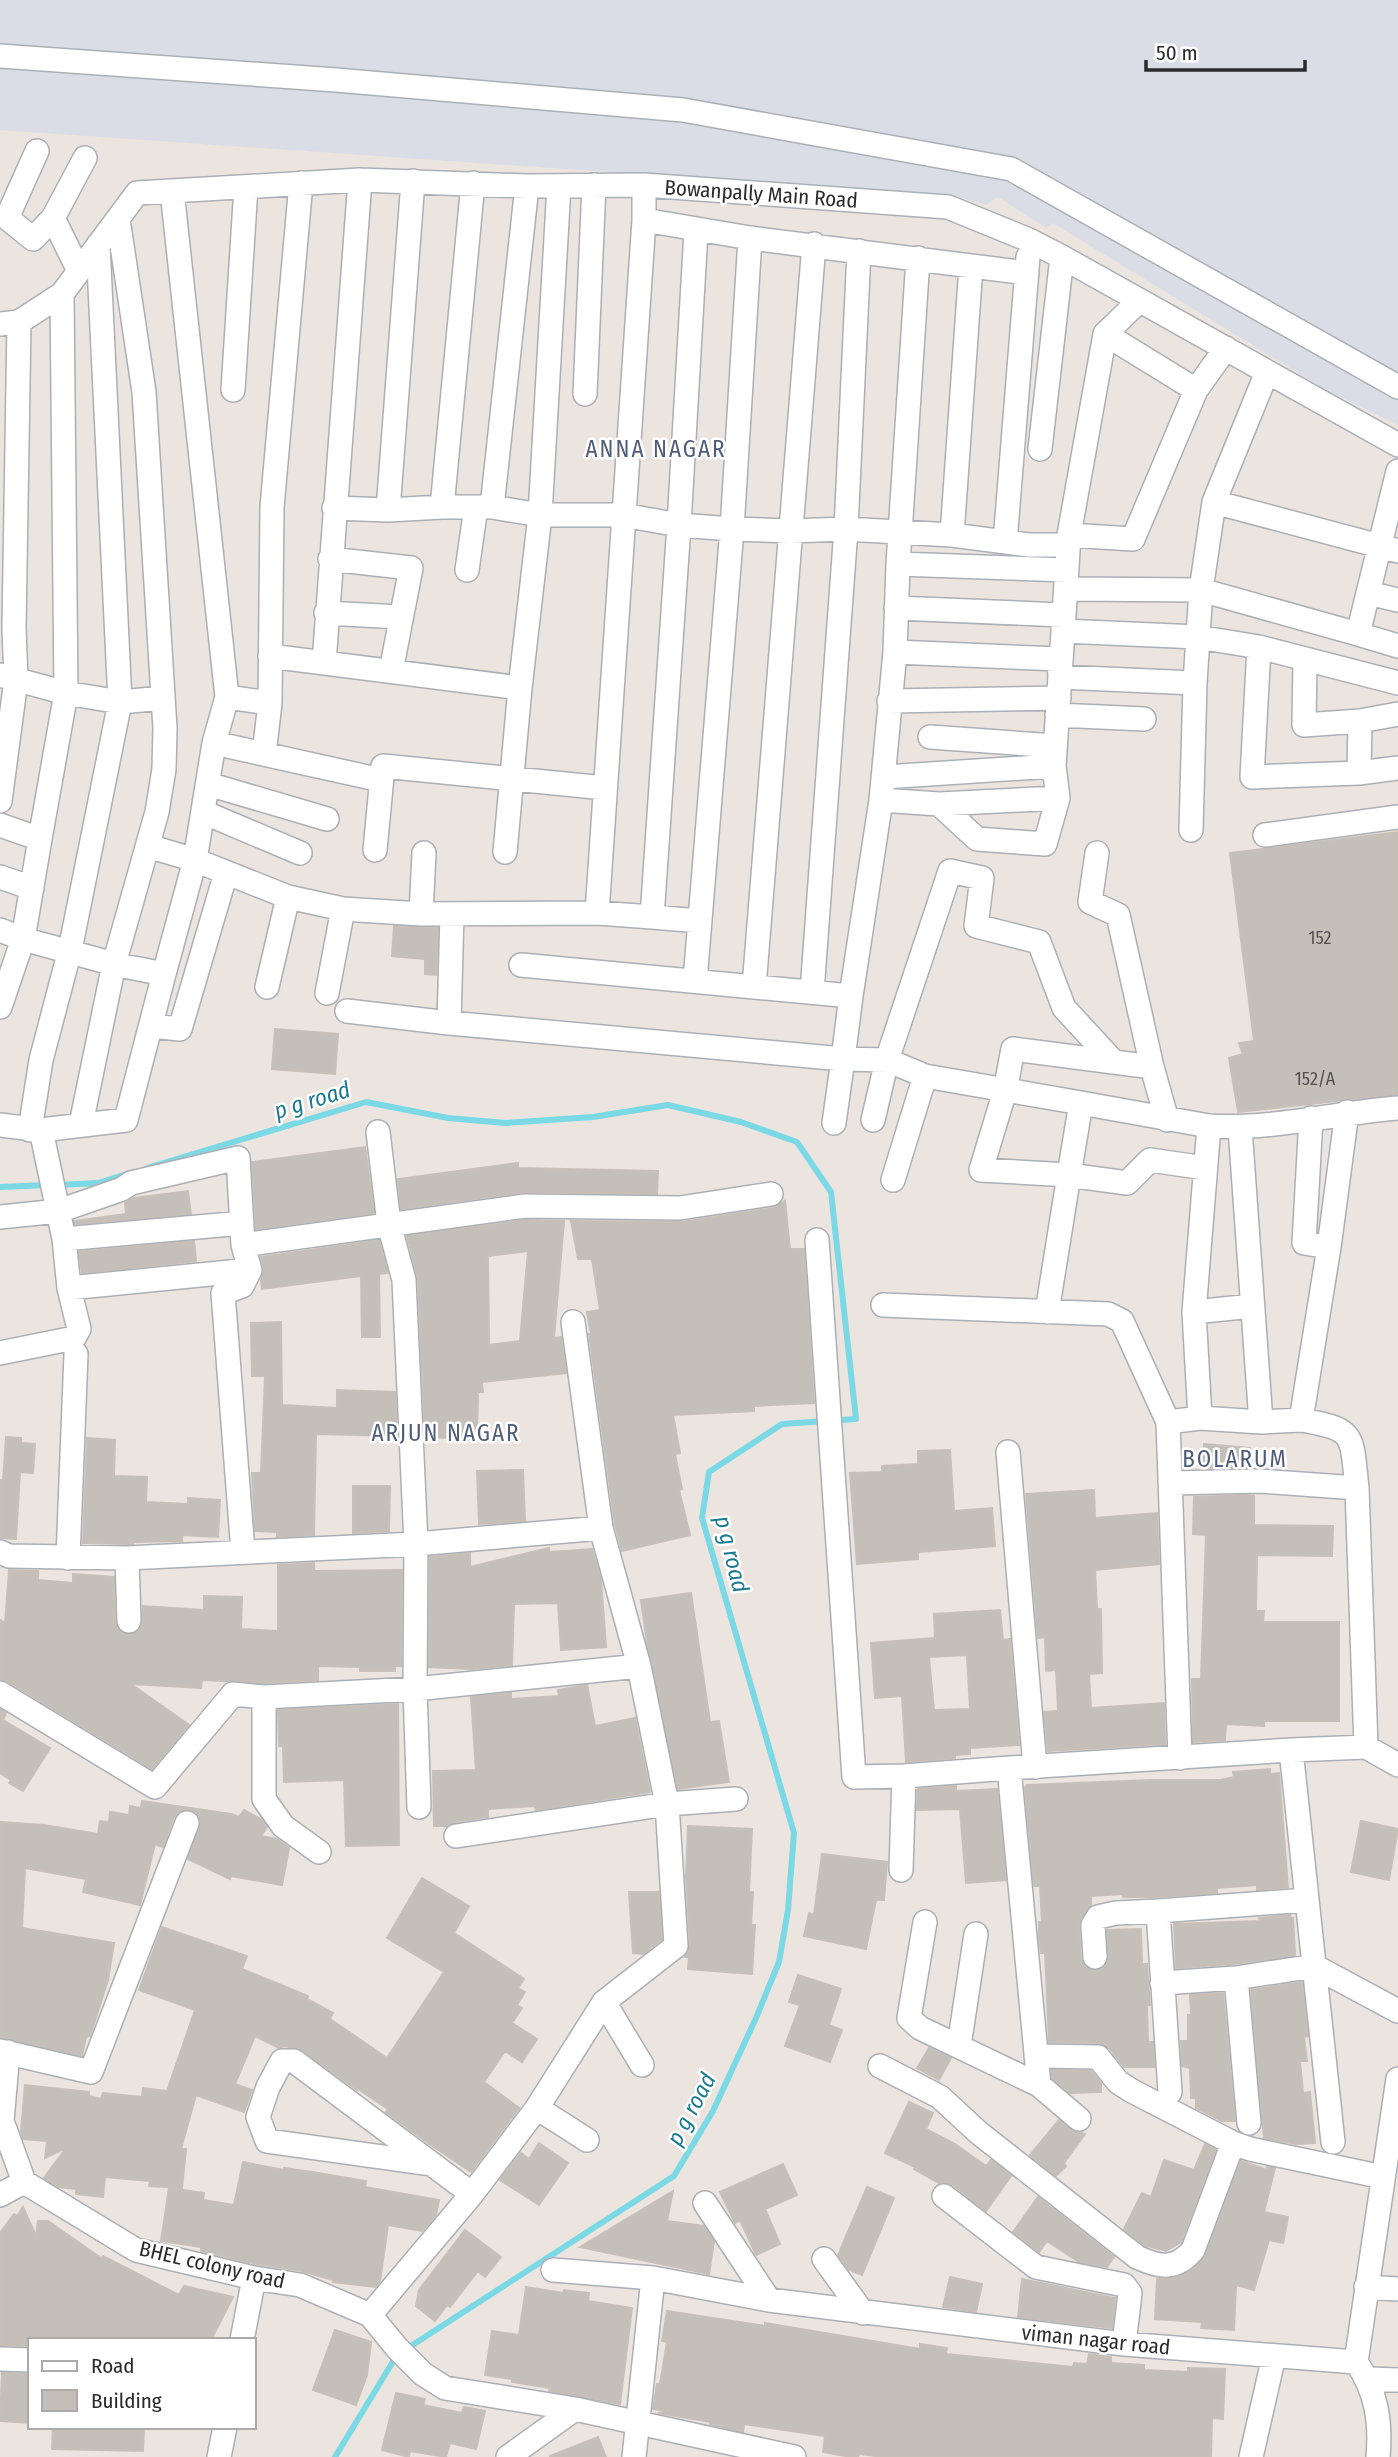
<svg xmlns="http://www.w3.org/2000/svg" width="1398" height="2457" font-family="'Fira Sans Condensed',sans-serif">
	<rect width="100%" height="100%" fill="#ece4df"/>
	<path fill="#dadde5" d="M0 0H1398V425L1326 390 1053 223 1046 228 998 197 986 205 955 196 0 130Z"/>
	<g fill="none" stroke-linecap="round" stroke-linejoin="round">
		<path stroke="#7ad9e5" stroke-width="6" d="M147 1168 366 1102 448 1118 506 1123 593 1117 668 1105 741 1122 797 1142 831 1192 856 1419 782 1424 709 1472 702 1518 794 1833 788 1910 779 1962 756 2018 713 2111 674 2176 397 2355 335 2457
			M58 1185 98 1183 130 1173
			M0 1187 47 1185"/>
	</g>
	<path fill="#c5bfba" stroke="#c7c0b8" stroke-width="2" fill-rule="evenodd" d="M1398 832V1094L1238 1112 1229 1058 1243 1054 1239 1043 1254 1041 1230 853Z
		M394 926 438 928 436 975 425 974V959L392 956Z
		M275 1029 338 1034 335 1074 272 1069Z
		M365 1147 374 1213 256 1229 252 1162Z
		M518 1163V1168L658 1171 657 1194 525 1192 401 1209 398 1179Z
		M188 1191 191 1214 75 1224 74 1221 126 1214 125 1203 134 1198Z
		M785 1201 790 1249H804L814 1403 754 1406V1411L673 1415 680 1453 675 1454 682 1489 679 1490 690 1535 622 1551 615 1525 589 1334H591L587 1312 600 1310 592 1259H578L571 1221 682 1222 773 1208Z
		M526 1220 564 1221 554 1338 561 1337 566 1373 482 1382 483 1392H478L477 1439 425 1437 418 1279 407 1236ZM528 1251 520 1341 489 1345 488 1256Z
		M379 1240 388 1273 379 1274 380 1337H362L361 1276 262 1289 261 1280 264 1269 261 1257Z
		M194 1241 196 1261 82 1273 79 1252Z
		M281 1322 282 1405 337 1408V1390L395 1392 397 1436 316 1434 314 1535 277 1537V1532L255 1531 252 1473H261L265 1376H252L251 1323Z
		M6 1437 21 1438V1443L35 1444 33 1473 20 1472 16 1539 0 1538V1480L3 1481Z
		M87 1438 115 1440 114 1476 147 1477 146 1502 188 1504V1498L220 1500 218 1537 182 1535V1541L133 1542V1544H127L83 1543Z
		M1204 1444 1250 1448 1249 1467 1202 1468Z
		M950 1450 954 1511 992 1508 995 1546 918 1552V1559L857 1564 850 1473 882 1472V1466L918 1464V1451Z
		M523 1470 525 1521 479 1524 477 1471Z
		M353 1486H390L389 1531 353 1533Z
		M1094 1490 1095 1518 1157 1513 1159 1564 1095 1570 1097 1609H1101L1102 1673 1089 1674 1091 1708 1164 1703 1165 1744 1048 1751 1044 1712 1058 1711 1056 1670 1046 1671 1045 1637 1038 1638 1026 1494Z
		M1246 1495 1254 1496V1525L1333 1526 1332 1556 1257 1555 1256 1611H1264L1263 1622H1339V1721H1264V1726L1226 1724 1225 1740 1193 1742 1192 1679H1201L1206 1535 1193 1534 1194 1497Z
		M549 1548V1552L592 1549 601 1580 606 1647 561 1650 558 1603 514 1604 512 1665 472 1669 429 1667 430 1557 470 1553V1567Z
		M314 1563V1571L402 1570 401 1666H395V1671H360V1667L318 1666V1680L264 1683 202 1680 201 1688 131 1684 189 1725 152 1769 7 1681 0 1679V1620L5 1623 9 1570 38 1571V1580L73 1583V1574L114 1577 115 1622 118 1629 129 1635 137 1632 142 1627 143 1606 204 1610V1596L242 1597 241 1629 278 1631V1565Z
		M691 1593 710 1722 719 1721 729 1782 678 1789 647 1643 641 1600Z
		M1000 1610 1003 1640 1010 1639 1019 1745 970 1748V1754L955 1755V1758L906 1762 902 1696 875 1698 871 1643 935 1638 934 1614ZM967 1655 970 1709 934 1710 929 1657Z
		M587 1685 595 1726 635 1718 650 1792 536 1810 535 1806 488 1809V1817L454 1822 447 1826H434L433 1771 476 1770 471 1697 511 1693V1699L559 1696 558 1690Z
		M398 1704 399 1845 346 1846 344 1780 284 1782 283 1746H279L278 1710Z
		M0 1709 6 1713 3 1720 50 1748 23 1791 9 1783 11 1780 0 1773Z
		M1270 1769V1774L1279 1773 1288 1887 1257 1890V1885L1217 1888V1893L1153 1897H1123V1894L1091 1896V1905L1081 1918 1079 1926 1081 1959 1084 1965 1095 1971 1102 1969 1108 1963 1107 1930 1141 1929 1142 1964H1147L1150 2005H1147L1148 2042H1153L1154 2067H1124L1109 2048 1099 2043 1049 2042 1045 1953H1041L1039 1938V1922H1042L1040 1886H1034L1025 1788 1027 1785 1150 1780H1220L1234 1777 1233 1772Z
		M956 1786V1791L997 1789 1006 1880 966 1883 960 1809 917 1810 918 1789Z
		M142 1801 231 1814 239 1817 244 1810 261 1819 267 1827 261 1836 277 1839 289 1848 282 1885 231 1876 230 1879 188 1859 201 1822 197 1814 186 1809 179 1812 174 1817 163 1847 155 1844 140 1905 83 1892 86 1879 25 1868 22 1928 114 1943 108 1980 90 2036 86 2037 82 2056 0 2037V1822L44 1825 98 1834 100 1821 109 1822 110 1812 129 1815 130 1806 141 1808Z
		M1361 1821 1398 1829 1389 1880 1351 1872Z
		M688 1826 752 1829 749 1892H753L751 1925H755L752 1974 688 1969 689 1957H685L690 1945 686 1877Z
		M822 1854 887 1862 884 1900H876L866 1949 804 1936 809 1913 814 1915Z
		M422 1878 469 1906 454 1933 524 1979 518 1988 525 1992 517 2005 522 2008 512 2023 537 2039 522 2062 505 2051 484 2082 519 2108 471 2172 428 2143 386 2112 388 2109 358 2089 357 2090 302 2050 284 2046 279 2048 255 2036 235 2084 252 2090 244 2112 196 2095 181 2149H186L182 2188 149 2186 150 2181 105 2177 103 2197 76 2194V2189L59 2187 44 2178 66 2148 45 2158 47 2141 23 2139 21 2131 25 2085 89 2092V2096L101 2099 103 2093 142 2097 143 2088 167 2091 195 2010 139 1990 162 1927 247 1956 242 1969 308 1996 307 1999 333 2013 330 2019 387 2058 444 1972 387 1938Z
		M629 1892H659L662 1939 643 1954 633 1953Z
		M1290 1915 1291 1918H1293L1295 1955 1234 1964 1176 1968 1174 1924 1260 1921 1259 1918Z
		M798 1975 841 1989 829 2025 842 2030 830 2062 785 2046 800 2005 789 2002Z
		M1302 1982 1308 2036 1304 2037 1307 2061H1300L1303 2093 1310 2092 1315 2143 1296 2144 1264 2138 1251 1990Z
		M1223 1993 1235 2121H1222L1196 2108V2098H1191L1190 2068 1182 2066 1181 2041H1188V2015H1191L1190 1995Z
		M929 2048 951 2058 939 2080 917 2068Z
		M1052 2070 1091 2071 1101 2083V2092L1070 2093 1052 2078Z
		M909 2102 933 2113 926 2129 955 2144 986 2166 991 2160 1011 2176 986 2211 953 2185 945 2182 939 2183 914 2169 915 2167 885 2153Z
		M1059 2120 1071 2130 1085 2134 1064 2163 1066 2166 1056 2176 1030 2155Z
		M539 2143 568 2163 539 2205 500 2180 521 2153 529 2159Z
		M1205 2144 1216 2150 1181 2242 1166 2251 1144 2245 1124 2229 1142 2193 1151 2197 1164 2160 1194 2170Z
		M1241 2161 1267 2170V2167L1275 2168 1264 2212 1288 2217 1283 2243 1269 2240 1254 2290 1236 2285 1234 2330 1201 2328 1202 2322 1155 2319 1157 2279 1179 2277 1195 2268 1203 2259Z
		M243 2162 284 2170V2168L312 2172 366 2181 365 2187 439 2200 436 2215 422 2231 388 2225 380 2281 376 2287 333 2282V2280L302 2271 257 2264 201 2251V2247L161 2241 169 2188 204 2193 203 2200 234 2205Z
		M783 2164 797 2195 765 2209 780 2244 756 2255 740 2220 735 2223 720 2192Z
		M867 2187 894 2198 862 2275 849 2270 838 2255Z
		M673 2191 667 2221 704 2226 714 2241 709 2274 580 2247Z
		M1038 2197 1114 2257 1107 2267 1079 2262 1047 2241 1039 2252 1013 2232Z
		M23 2207 36 2236 38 2221H48L101 2258 103 2256 179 2295 184 2286 233 2297 211 2340H30V2346L0 2345V2233L14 2214 17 2216Z
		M465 2230 501 2257 485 2277 478 2271 450 2307 447 2305 435 2321 416 2306 419 2290Z
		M950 2277 982 2284 976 2312 943 2307Z
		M1022 2279 1115 2298 1112 2328 1018 2317Z
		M526 2287 563 2293 564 2290 589 2293 588 2301 632 2308 620 2404 549 2391 550 2388 512 2382V2379L485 2375 492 2331 519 2335Z
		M667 2311 765 2326V2323L920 2349V2344L947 2348 946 2354 1073 2367 1074 2363 1087 2364 1089 2354 1111 2357V2363L1144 2365V2370L1188 2372V2368L1225 2369 1223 2419 1212 2418 1211 2457H884L859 2454 858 2457H851L823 2452 825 2436 744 2424 743 2432 710 2424 711 2422 658 2413 664 2411 653 2409 657 2384H660L667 2342 662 2341Z
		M335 2330 371 2342 367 2375 356 2405 313 2390Z
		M2 2373 30 2374V2423L0 2421Z
		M396 2393 425 2399 423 2405 462 2413 464 2407 485 2411 476 2449 450 2443 446 2457 410 2451 409 2457 382 2450Z
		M53 2427H144L143 2451 52 2449Z
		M598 2437 606 2457H550V2456Z"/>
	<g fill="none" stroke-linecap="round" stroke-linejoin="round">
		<g stroke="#abafb6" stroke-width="26">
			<path id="minor" d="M0 56 336 80 683 110 1011 169 1398 387
				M37 151 7 218 33 239 53 218 85 158
				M559 186 540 515H623L679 525 732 529 790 531 846 529 952 535 1029 545H1068L1069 535 1133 539 1196 390 1105 334
				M172 191 227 697 270 703
				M53 218 79 271
				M644 220 750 238 1027 273
				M0 324 19 322 62 294 137 193 360 180 527 186 644 185 948 207 1029 240 1062 257 1398 445
				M233 390 246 187
				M1196 390 1226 348
				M585 394 594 185
				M1040 449 1062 257
				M1214 502 1398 551
				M442 507 473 183
				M492 507 527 186
				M334 508 388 510 442 507H492L540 515 520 688 505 852
				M388 510 413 181
				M952 535 971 266
				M1005 542 1028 257
				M330 559 411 568 391 671
				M898 564 1067 570
				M467 570 476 507
				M1067 589 1201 590 1358 634 1398 471
				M1368 593 1398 600
				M896 608 1063 615V630
				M326 613 400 617
				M1063 631 1069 535 1105 334 1139 301
				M1358 634 1398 646
				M1259 647 1252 777 1359 773 1398 768
				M895 652 1059 659 1060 677 1195 683
				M270 656 520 688
				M1305 659 1304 725 1360 721 1398 714
				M324 663 360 180
				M0 675 66 693 120 702 163 698
				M889 701 1059 698
				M1057 715 1144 719
				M930 737 1055 746
				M214 743 227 697
				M264 754 270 703 272 507 301 183
				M1359 773 1360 721
				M884 777 1054 766
				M208 784 327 819
				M881 800 895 652 898 564 918 258
				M0 801 16 680 14 628 19 322
				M939 804 977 839 1045 844 1058 798
				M203 812 300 853
				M0 825 40 839 23 939 114 964 164 974 126 1120 41 1130 0 1125
				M1191 830 1195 683 1201 590 1214 502 1267 372
				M1265 835 1398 817
				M40 839 66 693 62 294
				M148 846 195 860 288 897 343 909
				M375 850 383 766 605 788
				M1097 853 1090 902 1118 915 1152 1067
				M0 877 32 888
				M597 913 644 220V185
				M421 914 424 853
				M652 917 700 921
				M0 930 23 939 0 1007
				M164 974 195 860 214 743 381 780
				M695 981 732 529 750 238
				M267 987 288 897
				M754 987 814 244
				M812 992 846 529 859 251
				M327 993 343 909 421 914 597 913 652 917 679 525 696 231
				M851 996 881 800 939 804 1058 798 1054 766 1063 631 1198 637 1259 647 1398 683
				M347 1011 449 1023 843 1059 851 996 521 965
				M449 1023 452 914
				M151 1026 180 1029 226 873
				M1311 1118 1304 1243 1329 1247
				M873 1120 887 1060 950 871 982 878 976 926 1039 942 1064 1008 1112 1060
				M834 1123 843 1059 887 1060 925 1076 1081 1103
				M81 1124 114 964 157 812 164 769 165 728 144 392 118 219
				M1240 1128 1261 1422
				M30 1130 41 1060 70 950 120 702 98 245
				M1205 1168 1150 1160 1127 1183 1069 1175 1081 1103 1209 1126
				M893 1180 925 1076
				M0 1217 59 1211 122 1189 131 1183 238 1158 243 1245 250 1270 242 1286 223 1293 243 1552
				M64 1239 242 1223
				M817 1240 854 1777 904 1776 1009 1768 1039 2085
				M243 1245 525 1206 680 1208 771 1194
				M69 1288 250 1270
				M883 1305 1108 1314 1122 1321 1168 1422 1200 1418 1194 1312 1209 1126C1272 1130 1335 1113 1398 1108
				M1047 1312 1069 1175 981 1170 1005 1091 1013 1049 1152 1067 1167 1120
				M1194 1312 1252 1306
				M573 1322 601 1528
				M0 1353 74 1338 79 1329 69 1288 64 1239 41 1130
				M1200 1418 1261 1422 1301 1420 1329 1247 1347 1112
				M1301 1420C1357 1429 1351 1435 1357 1488
				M1168 1422 1180 1758
				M1008 1452 1035 1767
				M1172 1483 1260 1481 1357 1488 1366 1747
				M0 1552 9 1556 127 1558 416 1544 415 1689 419 1807
				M68 1558 76 1354
				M127 1558 129 1621
				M0 1693 155 1787 233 1694 264 1697 415 1689 639 1666
				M264 1697V1799L283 1826 319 1852
				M1291 1750 1333 2142
				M1009 1768 1291 1750 1366 1747 1398 1765
				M456 1836 667 1804 736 1799
				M901 1870 904 1776
				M1158 1911 1306 1900
				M925 1922 909 2018 920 2028 1039 2085 1079 2119
				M1095 1957 1093 1925 1098 1917 1116 1913 1158 1911 1170 2092
				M1236 1978 1249 2123
				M1162 1983 1236 1978 1314 1966 1398 2011
				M604 2002 642 2065
				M959 2046 976 1934
				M0 2051 91 2072 187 1823
				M8 2052 2 2121 24 2182
				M1036 2056 1098 2057 1118 2082 1132 2091 1233 2143 1250 2149 1383 2177
				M880 2066 940 2097 979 2133 1137 2257C1160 2268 1176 2270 1193 2250L1233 2143
				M537 2108 587 2140
				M432 2164 267 2141 258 2117 268 2087 282 2061H294L472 2194
				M0 2195 24 2182 136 2250 254 2278 300 2285 370 2315 397 2348 423 2374 445 2388 575 2409 794 2457
				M944 2196 1036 2267 1124 2285 1130 2293 1124 2344
				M705 2203 769 2300
				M824 2259 863 2313
				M553 2270 653 2278 769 2300 1124 2344 1356 2362
				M1366 2287 1398 2289
				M370 2315 472 2194 537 2108 604 2002 676 1946 667 1804 639 1666 601 1528 416 1544 404 1280 389 1224 378 1132
				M242 2340 254 2278
				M0 2359 30 2360
				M1356 2362 1398 2079
				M1356 2362C1377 2391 1381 2423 1378 2457
				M1369 2379 1398 2380
				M219 2457 225 2427
				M508 2457 575 2409
				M634 2457 653 2278
				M1251 2457 1274 2356"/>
		</g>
		<use href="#minor" stroke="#fff" stroke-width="23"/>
	</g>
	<g text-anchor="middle" stroke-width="5" stroke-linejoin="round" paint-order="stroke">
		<g font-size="18" fill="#52504f">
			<text x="1320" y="944">152</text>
			<text x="1315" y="1085">152/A</text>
		</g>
		<g font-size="21" fill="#2b2b2b" stroke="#fff">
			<text transform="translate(761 194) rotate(4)" y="7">Bowanpally Main Road</text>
			<text transform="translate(212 2265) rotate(13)" y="7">BHEL colony road</text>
			<text transform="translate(1096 2340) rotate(6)" y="7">viman nagar road</text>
		</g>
		<g font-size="23" letter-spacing="2" fill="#4f5d78" stroke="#fff">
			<text x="656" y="457">ANNA NAGAR</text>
			<text x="446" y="1441">ARJUN NAGAR</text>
			<text x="1235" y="1467">BOLARUM</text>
		</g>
		<g font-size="23" font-style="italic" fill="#197a92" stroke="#fff">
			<text transform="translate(312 1100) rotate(-17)" y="8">p g road</text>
			<text transform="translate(732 1554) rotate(76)" y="8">p g road</text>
			<text transform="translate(691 2109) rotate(-62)" y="8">p g road</text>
		</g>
	</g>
	<rect x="28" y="2338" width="228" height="91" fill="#ffffff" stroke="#aaaaaa" stroke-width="2"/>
	<rect x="42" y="2361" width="35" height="10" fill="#ffffff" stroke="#aaaaaa" stroke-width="2"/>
	<text x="91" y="2373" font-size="21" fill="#2b2b2b">Road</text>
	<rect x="42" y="2390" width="35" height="21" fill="#c5bfba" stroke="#aaaaaa" stroke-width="2"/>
	<text x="91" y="2408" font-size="21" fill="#2b2b2b">Building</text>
	<path d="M1146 60v10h159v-10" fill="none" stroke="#2b2b2b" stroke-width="3.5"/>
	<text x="1156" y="60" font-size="21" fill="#2b2b2b" stroke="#ffffff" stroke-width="5" paint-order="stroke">50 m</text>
</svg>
